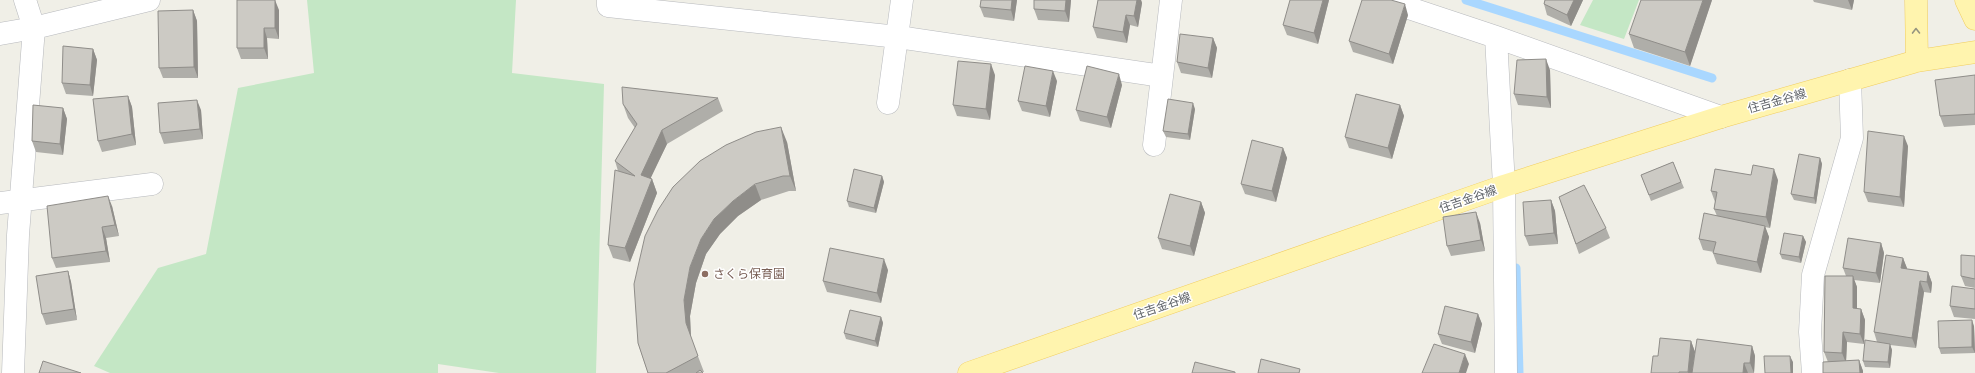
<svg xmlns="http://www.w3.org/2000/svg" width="1975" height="373" font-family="Arial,'Noto Sans JP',sans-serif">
	<rect width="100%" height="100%" fill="#f0efe7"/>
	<path fill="#c4e7c5" d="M307 0H516L512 73 604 84 596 373H499L438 364V373H110L94 366 158 268 206 254 238 88 314 73Z
		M1593 0H1639L1624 39 1580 25Z"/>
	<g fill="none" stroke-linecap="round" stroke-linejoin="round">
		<path stroke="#a9d7ff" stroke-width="9" d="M1466 0 1712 78
			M1516 268 1519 373"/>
		<g stroke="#b7b9bd" stroke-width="23">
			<path id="minor" d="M608 0V6L898 37 1162 76
				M1385 0 1496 37 1721 117
				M0 34 34 28 149 0
				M1496 37 1504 186 1506 373
				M888 103 902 0
				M1154 145 1171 0
				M0 203 152 184
				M13 373 18 235 34 28 25 0
				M1813 373 1810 332 1813 275 1852 138 1850 80"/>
		</g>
		<g stroke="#f1cd5f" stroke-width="23">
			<path id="major" d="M1916 0 1917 61
				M1966 0 1975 19
				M969 373 1504 186 1721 117 1917 61 1975 52"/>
		</g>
		<use href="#minor" stroke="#fff" stroke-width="22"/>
		<use href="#major" stroke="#fff4ae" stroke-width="22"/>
	</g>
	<path fill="#afaea9" d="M1017 0 1014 21 984 17 980 7Z
		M1071 0 1069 22 1038 20 1034 9Z
		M1098 0H1141L1142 3 1138 27 1130 25 1127 43 1097 38 1093 27Z
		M1329 0 1318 44 1287 35 1283 25Z
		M1545 0H1583L1571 26 1547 15 1544 4Z
		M1712 0 1690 66 1634 48 1629 34Z
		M1813 0H1854L1852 10 1814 2Z
		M193 10 197 21 198 78H163L159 68Z
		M279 10V39L267 38 268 59H241L237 48Z
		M1408 15 1393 64 1353 52 1349 41Z
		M1213 38 1217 48 1212 78 1181 73 1177 62Z
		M93 49 97 60 93 96 66 94 62 83Z
		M1550 70 1551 108 1518 105 1514 94Z
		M995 75 990 120 957 116 953 105Z
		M1975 75V125L1944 127 1940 116Z
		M1057 81 1050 117 1022 111 1018 101Z
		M1122 85 1111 128 1080 121 1076 110Z
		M128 96 132 107 136 145 102 152 98 141Z
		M718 98 723 111 667 144 650 178 652 179 657 193 630 262 613 258 608 245 618 171 615 161 635 128 628 118 623 104Z
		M1400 105 1404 116 1392 159 1349 148 1345 137Z
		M63 108 67 119 63 155 36 152 32 141Z
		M1195 109 1190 140 1166 137 1163 131Z
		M201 110 203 139 164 144 160 133Z
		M787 142 796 191H789L761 200 738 216 720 234 706 254 696 283 690 316 691 338 704 372H702L703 373H648L638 343Z
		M1908 146 1904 207 1868 202 1864 192Z
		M1283 148 1287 158 1276 202 1245 194 1241 184Z
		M1820 158 1822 164 1816 204 1794 200 1791 194Z
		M1673 162 1684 188 1651 201 1641 175Z
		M882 176 884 182 876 213 849 207 847 201Z
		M1778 180 1770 228 1765 227 1769 237 1761 273 1717 264 1713 253 1714 252 1703 250 1699 239 1717 216 1714 209 1715 202 1711 191Z
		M1559 197 1606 228 1610 238 1579 254Z
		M1551 200 1555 211 1558 244 1529 246 1525 236Z
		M1201 202 1205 213 1194 256 1162 249 1158 238Z
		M112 206 119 236 106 238 110 262 56 268 52 258Z
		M1480 223 1485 251 1451 256 1447 246Z
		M1803 236 1806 242 1801 263 1782 259 1780 254Z
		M1881 243 1884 253 1880 283 1854 280 1857 287V309H1861L1865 320 1864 344 1847 342 1846 361 1859 360 1863 371V373H1823L1828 362 1824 352 1846 276 1843 268Z
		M1975 256V288L1965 286 1961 276Z
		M1903 258 1907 269 1928 272 1932 283 1931 293 1924 292 1916 348 1890 345 1892 350 1890 368 1865 367 1863 361 1877 342 1874 332Z
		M888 270 881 303 827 292 823 281Z
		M68 271 71 282 77 320 46 325 42 314Z
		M1975 289V319L1954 317 1950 306Z
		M1478 314 1482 324 1475 353 1442 344 1438 334Z
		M881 317 883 323 878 347 846 339 844 333Z
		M1974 326 1975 353 1941 354 1939 348Z
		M1691 341 1695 352 1693 366 1752 346 1755 356 1754 373H1651L1658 356Z"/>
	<path fill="#8f8d89" d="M275 0 279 10V39L275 28Z
		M1012 0H1017L1014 21 1011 10Z
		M1066 0H1071L1069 22 1065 11Z
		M1137 0H1141L1142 3 1138 27 1134 16Z
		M1323 0H1329L1318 44 1314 33Z
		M1574 0H1583L1571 26 1567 15Z
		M1703 0H1712L1690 66 1685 52Z
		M1848 0H1854L1852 10Z
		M1405 4 1408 15 1393 64 1389 54Z
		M193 10 197 21 198 78 194 67Z
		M1126 15 1130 25 1127 43 1123 32Z
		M264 28 267 38 268 59 264 48Z
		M1213 38 1217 48 1212 78 1208 68Z
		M93 49 97 60 93 96 90 85Z
		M1546 59 1550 70 1551 108 1547 97Z
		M991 64 995 75 990 120 986 109Z
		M1053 71 1057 81 1050 117 1046 106Z
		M1119 74 1122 85 1111 128 1107 117Z
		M128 96 132 107 136 145 132 134Z
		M197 100 201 110 203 139 200 129Z
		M1193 103 1195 109 1190 140 1188 134Z
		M1400 105 1404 116 1392 159 1388 148Z
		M63 108 67 119 63 155 60 144Z
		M781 127 787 142 796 191 790 176Z
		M662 130 667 144 646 188 641 175Z
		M1904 136 1908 146 1904 207 1900 197Z
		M1283 148 1287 158 1276 202 1272 191Z
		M1820 158 1822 164 1816 204 1814 198Z
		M1774 169 1778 180 1770 228 1766 217Z
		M882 176 884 182 876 213 874 208Z
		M652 179 657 193 630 262 625 248Z
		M755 184 761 200 738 216 720 234 706 254 696 283 690 316 691 338 686 323 684 300 690 267 701 239 714 219 733 201Z
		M108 196 112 206 119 236 115 225Z
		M1551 200 1555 211 1558 244 1554 233Z
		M1201 202 1205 213 1194 256 1190 246Z
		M1476 212 1480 223 1485 251 1481 240Z
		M1765 226 1769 237 1761 273 1757 262Z
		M102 227 106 238 110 262 106 251Z
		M1803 236 1806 242 1801 263 1799 257Z
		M1881 243 1884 253 1880 283 1876 273Z
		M1903 258 1907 268 1905 279 1901 268Z
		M884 259 888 270 881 303 877 293Z
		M68 271 71 282 77 320 74 309Z
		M1928 272 1932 283 1931 293 1927 282Z
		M1853 276 1857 287V319L1853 308Z
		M1920 281 1924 292 1916 348 1912 338Z
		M1861 309 1865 320 1864 344 1860 334Z
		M1478 314 1482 324 1475 353 1471 342Z
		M881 317 883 323 878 347 875 341Z
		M1972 320 1974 326 1975 353 1972 347Z
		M1843 332 1847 342 1846 363 1842 353Z
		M1691 341 1695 352 1692 373H1688Z
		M1890 344 1892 350 1890 368 1888 362Z
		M1752 346 1755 356 1754 373 1750 363Z
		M1465 354 1469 364 1466 373H1459Z
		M1790 356 1793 362V373H1791Z
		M1859 360 1863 371V373H1860Z
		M1744 363 1748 373H1743Z"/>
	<path fill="#cccac4" stroke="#8f8d89" d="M237 0H275V28H264V48H237Z
		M981 0H1012L1011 10 980 7Z
		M1034 0H1066L1065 11 1034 9Z
		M1098 0H1137L1134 16 1126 15 1123 32 1093 27Z
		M1290 0H1323L1314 33 1283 25Z
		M1362 0H1391L1405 4 1389 54 1349 41Z
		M1545 0H1574L1567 15 1544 4Z
		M1641 0H1703L1685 52 1629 34Z
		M193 10 194 67 159 68 158 11Z
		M1180 34 1213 38 1208 68 1177 62Z
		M63 46 93 49 90 85 62 83Z
		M1546 59 1547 97 1514 94 1517 60Z
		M958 61 991 64 986 109 953 105Z
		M1025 66 1053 71 1046 106 1018 101Z
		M1087 66 1119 74 1107 117 1076 110Z
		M1975 75V114L1940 116 1935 80Z
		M622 87 718 98 662 130 641 175 652 179 625 248 608 245 615 170 635 176 615 161 637 124 623 104Z
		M1356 94 1400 105 1388 148 1345 137Z
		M128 96 132 134 98 141 93 99Z
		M1168 99 1193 103 1188 134 1163 131Z
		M197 100 200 129 160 133 158 103Z
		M33 105 63 108 60 144 32 141Z
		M781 127 790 176H783L755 184 733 201 714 219 701 239 690 267 684 300 686 323 698 356 666 373H648L638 343 634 284 645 236 658 210 673 187 700 161 726 145 756 132Z
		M1868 131 1904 136 1900 197 1864 192Z
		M1252 140 1283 148 1272 191 1241 184Z
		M1799 154 1820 158 1814 198 1791 194Z
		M1673 162 1681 182 1649 195 1641 175Z
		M1753 165 1774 169 1766 217 1714 209 1717 192 1711 191 1715 169 1751 175Z
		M854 169 882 176 874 208 847 201Z
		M1584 185 1606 228 1576 244 1559 197Z
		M1170 194 1201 202 1190 246 1158 238Z
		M108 196 115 225 102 227 106 251 52 258 47 206Z
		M1551 200 1554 233 1525 236 1523 202Z
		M1476 212 1481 240 1447 246 1443 217Z
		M1704 213 1765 226 1757 262 1713 253 1716 242 1699 239Z
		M1784 233 1803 236 1799 257 1780 254Z
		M1848 238 1881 243 1876 273 1843 268Z
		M830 248 884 259 877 293 823 281Z
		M1886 255 1903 258 1901 268 1928 272 1927 282 1920 281 1912 338 1874 332Z
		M1961 255 1975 256V279L1961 276Z
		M68 271 74 309 42 314 36 276Z
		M1825 276H1853V308L1861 309 1860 334 1843 332 1842 353 1824 352Z
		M1952 286 1975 289V309L1950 306Z
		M1445 306 1478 314 1471 342 1438 334Z
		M850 310 881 317 875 341 844 333Z
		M1972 320V347L1939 348 1938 321Z
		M1660 338 1691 341 1688 372H1679V373H1651L1653 356H1658Z
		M1697 339 1752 346 1750 363H1744L1743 373H1692Z
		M1865 340 1890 344 1888 362 1863 361Z
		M1434 344 1465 354 1459 373H1422Z
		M1764 356H1790L1791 373H1765Z
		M1261 359 1300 369 1299 373H1258Z
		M1859 360 1860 373H1823V362Z
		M43 361 81 373H39Z
		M1195 362 1235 372V373H1192Z
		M700 370 703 373H696Z"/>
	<defs><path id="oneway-chevron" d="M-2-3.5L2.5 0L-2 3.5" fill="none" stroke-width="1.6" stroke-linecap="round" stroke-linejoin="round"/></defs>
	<use stroke="#969580" href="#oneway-chevron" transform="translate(1916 31) rotate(-91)"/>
	<circle fill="#8d6e63" stroke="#fff" stroke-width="1.5" cx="705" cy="274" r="4"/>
	<g text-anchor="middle" stroke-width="3" stroke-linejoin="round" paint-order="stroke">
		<g font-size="12" fill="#5e6267" stroke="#fff">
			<text transform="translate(1777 101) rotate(-16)" y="4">住吉金谷線</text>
			<text transform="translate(1468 199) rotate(-19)" y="4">住吉金谷線</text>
			<text transform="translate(1162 306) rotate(-19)" y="4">住吉金谷線</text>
		</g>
		<g font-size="12" fill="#785e54" stroke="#fff" text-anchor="start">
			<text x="713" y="278">さくら保育園</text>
		</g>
	</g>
</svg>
